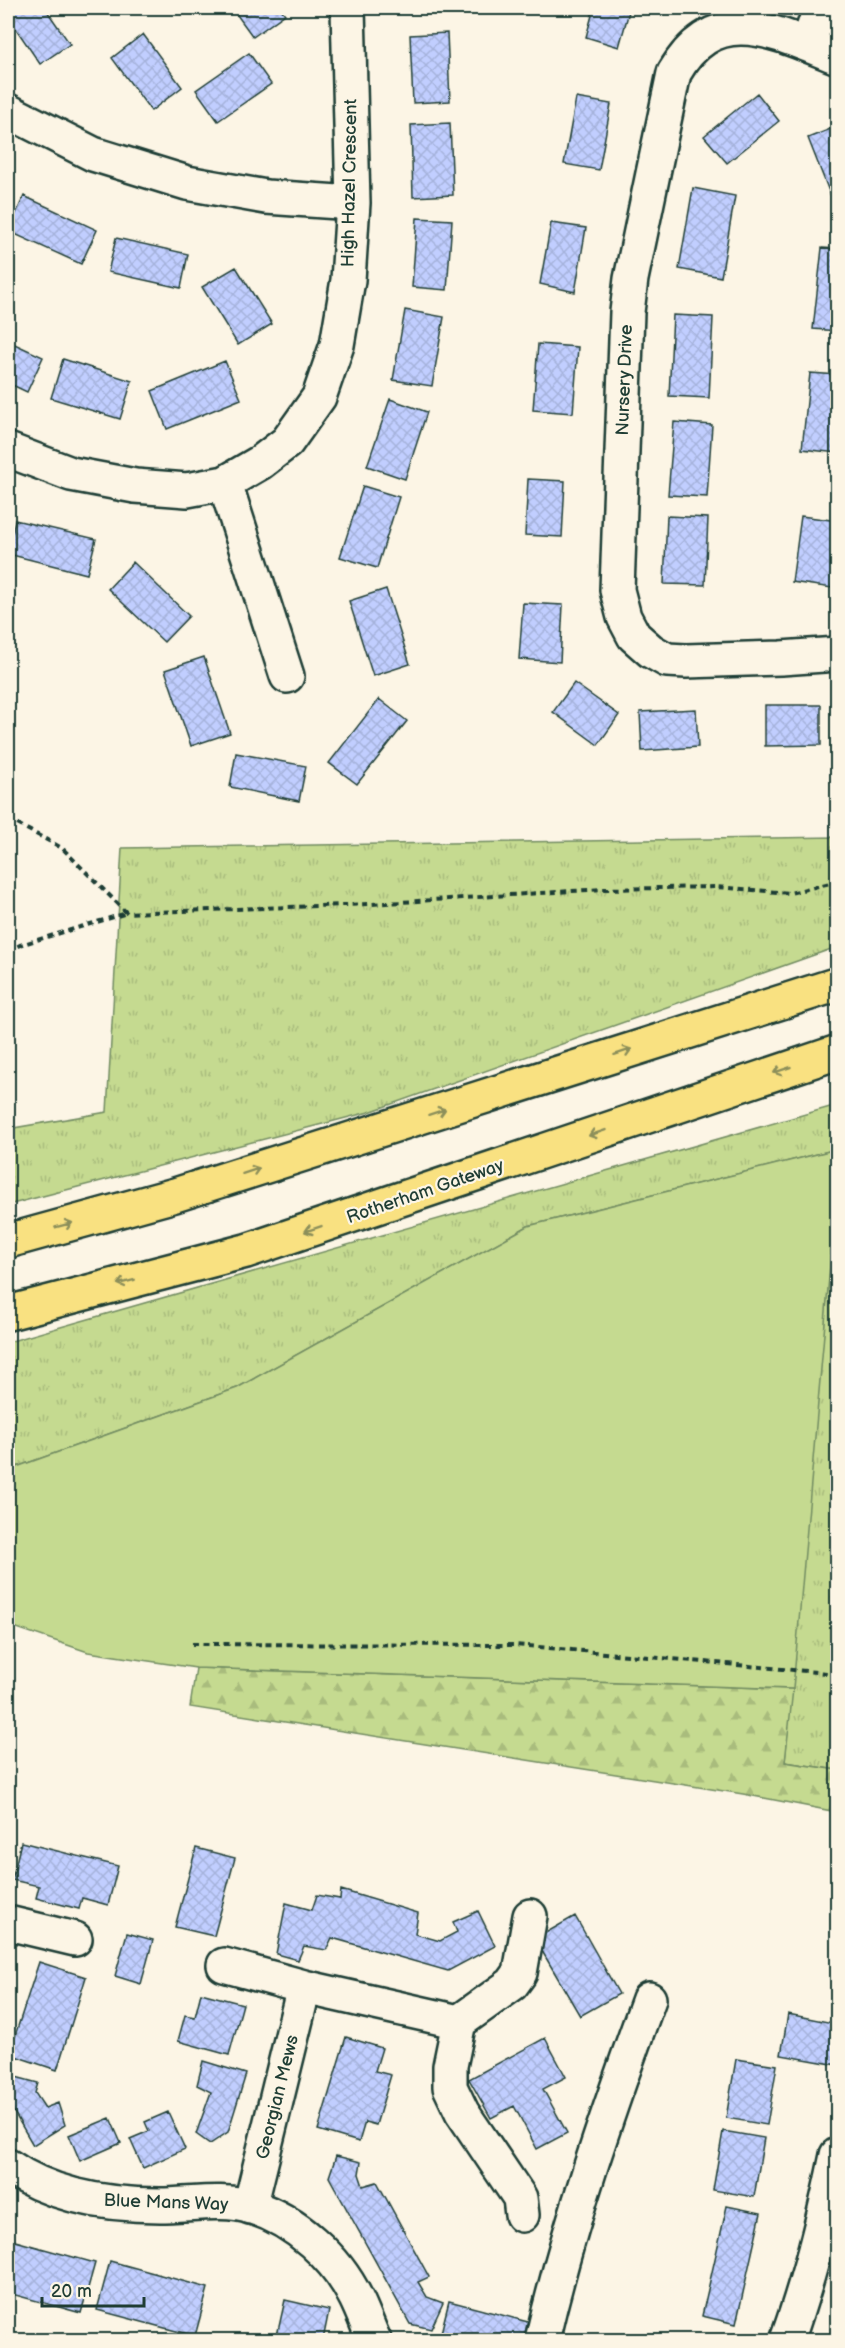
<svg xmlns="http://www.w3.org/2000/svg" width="845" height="2348" font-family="'Balsamiq Sans',sans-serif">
	<defs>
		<pattern id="grass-tufts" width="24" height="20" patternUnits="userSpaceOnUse" patternTransform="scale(1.5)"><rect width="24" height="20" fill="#c5da90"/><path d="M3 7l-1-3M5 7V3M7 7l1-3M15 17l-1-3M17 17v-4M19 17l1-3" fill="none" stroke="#a9bc7d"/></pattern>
		<pattern id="forest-firs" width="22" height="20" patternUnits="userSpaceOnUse" patternTransform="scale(1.5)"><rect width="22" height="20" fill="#c5da90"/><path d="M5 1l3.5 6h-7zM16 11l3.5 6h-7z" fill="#a9bc7d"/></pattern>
		<pattern id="building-cross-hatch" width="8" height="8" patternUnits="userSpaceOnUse" patternTransform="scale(1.5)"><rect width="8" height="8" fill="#c1ceff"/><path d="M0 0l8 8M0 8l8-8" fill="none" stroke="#a5b2db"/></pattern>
	</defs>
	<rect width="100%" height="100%" fill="#fcf5e5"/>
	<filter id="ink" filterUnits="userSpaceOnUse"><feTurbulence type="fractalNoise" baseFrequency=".0167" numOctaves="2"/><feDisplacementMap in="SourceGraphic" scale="12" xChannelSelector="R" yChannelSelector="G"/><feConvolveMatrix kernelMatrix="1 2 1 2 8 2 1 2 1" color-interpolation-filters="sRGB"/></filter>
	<g filter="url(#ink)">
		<path fill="url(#grass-tufts)" stroke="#728c62" stroke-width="1.5" d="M837 837V947L369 1112 8 1205V1129L107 1112 122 848Z
			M837 1105V1149L528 1226 237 1388 8 1470V1342Z
			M837 1185V1770L785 1762Z"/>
		<path fill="url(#forest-firs)" stroke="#728c62" stroke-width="1.5" d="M196 1668 793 1689 785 1762 837 1770V1812L743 1794 190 1707Z"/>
		<path fill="#c5da90" stroke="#728c62" stroke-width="1.5" d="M837 1149V1185L793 1689 196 1668 88 1652 8 1625V1470L237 1388 528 1226Z"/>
		<path fill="url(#building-cross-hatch)" stroke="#1f3d34" stroke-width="1.5" d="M8 8H45L70 44 40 64 8 17Z
			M232 8H280L285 14 253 37Z
			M594 8H630L619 47 586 37Z
			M447 33 450 101 413 103 410 35Z
			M143 34 182 87 151 111 112 58Z
			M249 53 271 84 218 121 196 90Z
			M757 93 779 121 727 163 704 136Z
			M576 98 611 104 599 170 564 164Z
			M450 123 453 195 413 197 411 125Z
			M838 126V196L832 199 808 138Z
			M693 188 735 196 721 277 679 269Z
			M24 196 97 230 81 264 8 231Z
			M417 218 452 220 447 290 412 287Z
			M551 223 586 228 575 292 540 284Z
			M116 238 188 254 181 288 108 272Z
			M822 248 838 249V331L813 329Z
			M236 267 272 324 238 345 202 287Z
			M405 310 444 317 432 386 393 380Z
			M673 315 713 317 709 398 669 396Z
			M8 341 43 357 27 392 8 383Z
			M538 344 578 347 573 413 533 410Z
			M63 359 132 381 120 419 51 398Z
			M225 361 241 399 167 429 152 391Z
			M810 373 838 375V453L802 449Z
			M390 399 427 412 405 479 367 466Z
			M674 422 712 425 707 497 668 495Z
			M528 479 565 481 562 537 525 535Z
			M363 486 399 497 377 568 340 557Z
			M667 516 708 518 705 585 664 584Z
			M801 516 838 521V542L832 588 792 582Z
			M15 520 96 539 87 574 8 554Z
			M133 562 189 616 164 642 108 589Z
			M386 589 410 664 373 676 349 601Z
			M523 603 563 605 560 662 519 659Z
			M204 657 230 733 191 746 165 670Z
			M574 683 619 715 598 745 553 712Z
			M379 699 407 721 357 784 329 763Z
			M765 705H821V745L765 746Z
			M696 709 698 747 642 751 640 712Z
			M236 753 306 766 299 801 230 787Z
			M21 1842 118 1866 108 1905 82 1898 79 1909 36 1898 39 1886 12 1880Z
			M196 1848 235 1858 214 1936 175 1927Z
			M341 1890 418 1913 415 1934 440 1941 457 1932 453 1922 478 1911 495 1946 448 1971 332 1938 326 1950 304 1946 298 1960 276 1954 286 1903 312 1910 317 1895 340 1899Z
			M575 1916 619 1994 580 2016 535 1939Z
			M127 1933 153 1940 141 1984 115 1976Z
			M39 1962 86 1977 57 2070 9 2054Z
			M201 1993 243 2004 229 2055 178 2041 185 2015 195 2017Z
			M788 2014 838 2024V2065L781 2055Z
			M346 2037 382 2048 375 2071 391 2075 376 2125 365 2122 359 2142 318 2130Z
			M545 2038 566 2077 543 2089 567 2133 537 2149 514 2106 491 2118 469 2079Z
			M736 2059 777 2065 767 2125 726 2118Z
			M203 2061 246 2074 228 2132 210 2144 196 2134 211 2092 197 2085Z
			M12 2076 38 2083 35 2093 45 2108 58 2103 65 2125 33 2145 8 2102V2087Z
			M168 2112 185 2149 143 2168 130 2139 149 2131 145 2122Z
			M110 2118 121 2143 80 2161 69 2135Z
			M723 2131 764 2138 754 2197 713 2190Z
			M336 2156 361 2162 359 2174 363 2186 377 2182 429 2277 418 2282 427 2297 443 2303 431 2329 410 2324 329 2177Z
			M727 2206 761 2213 736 2324 702 2316Z
			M8 2239 95 2263 81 2313 8 2293Z
			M110 2261 208 2288 195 2336 97 2310Z
			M285 2300 329 2310 323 2340H276Z
			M449 2301 528 2322 523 2340H452L440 2337Z"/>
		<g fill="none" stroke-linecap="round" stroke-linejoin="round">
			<g stroke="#1f3d34" stroke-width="38">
				<path id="minor" d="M808 45 820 8
					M838 57C774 32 716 0 674 73L631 279 627 312 617 590 624 617 634 636 651 651 667 660 686 661 781 658 838 654
					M8 111 93 154 187 183 266 197 353 203
					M8 450 71 474 135 486 187 490 225 483 261 462 287 442 319 397 337 345 348 280 353 203 348 8
					M225 483 287 676
					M8 1923 75 1939
					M224 1965 304 1987 459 2022
					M8 2166C52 2197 107 2205 160 2205 190 2205 223 2198 252 2207 296 2221 336 2257 356 2298 363 2312 368 2327 374 2340
					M250 2207 304 1987
					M522 2215 520 2198 462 2112 450 2087V2066L459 2022 512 1984 520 1973 530 1916
					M542 2340C569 2224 608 2111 649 1999
					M787 2340C809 2280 824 2218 837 2155"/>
			</g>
			<g stroke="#1f3d34" stroke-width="38">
				<path id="highway" d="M8 1241 175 1195 838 984
					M8 1313 246 1251 838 1052"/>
			</g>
			<path stroke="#1f3d34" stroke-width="4" stroke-dasharray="6 4.5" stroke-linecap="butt" d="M8 819 62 848 127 913 371 904 603 889 717 887 790 893 838 881
				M8 951 20 945 127 913
				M192 1644 516 1645 838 1674"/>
			<use href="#minor" stroke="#fcf5e5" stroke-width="33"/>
			<use href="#highway" stroke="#f9e181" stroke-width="33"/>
		</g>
		<defs><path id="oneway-shaft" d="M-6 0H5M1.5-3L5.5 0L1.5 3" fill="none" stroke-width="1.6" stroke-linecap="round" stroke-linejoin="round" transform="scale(1.5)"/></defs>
		<g stroke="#8c8f5a">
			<use href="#oneway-shaft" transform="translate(623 1052) rotate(-18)"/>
			<use href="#oneway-shaft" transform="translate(782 1070) rotate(161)"/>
			<use href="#oneway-shaft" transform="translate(437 1112) rotate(-18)"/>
			<use href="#oneway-shaft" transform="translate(597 1133) rotate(161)"/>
			<use href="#oneway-shaft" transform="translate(251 1171) rotate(-18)"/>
			<use href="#oneway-shaft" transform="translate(64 1225) rotate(-15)"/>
			<use href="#oneway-shaft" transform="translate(313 1229) rotate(161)"/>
			<use href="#oneway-shaft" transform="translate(126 1282) rotate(166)"/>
		</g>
	</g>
	<g text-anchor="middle" stroke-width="4.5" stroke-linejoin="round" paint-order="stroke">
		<g font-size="18" fill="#1f3d34" stroke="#fcf5e5">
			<text transform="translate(349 183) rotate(-89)" y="6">High Hazel Crescent</text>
			<text transform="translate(624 380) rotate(-88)" y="6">Nursery Drive</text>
			<text transform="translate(425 1191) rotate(-19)" y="6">Rotherham Gateway</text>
			<text transform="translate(277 2097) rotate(-76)" y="6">Georgian Mews</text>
			<text transform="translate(166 2202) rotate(2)" y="6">Blue Mans Way</text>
		</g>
	</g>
	<rect width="845" height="2348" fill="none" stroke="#fcf5e5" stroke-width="30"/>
	<rect x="15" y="15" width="815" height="2318" fill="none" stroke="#1f3d34" stroke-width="2" filter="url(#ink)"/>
	<path d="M42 2297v9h102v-9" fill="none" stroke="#1f3d34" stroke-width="3"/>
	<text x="51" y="2297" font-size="18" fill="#1f3d34" stroke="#fcf5e5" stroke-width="4.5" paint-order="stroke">20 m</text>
</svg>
